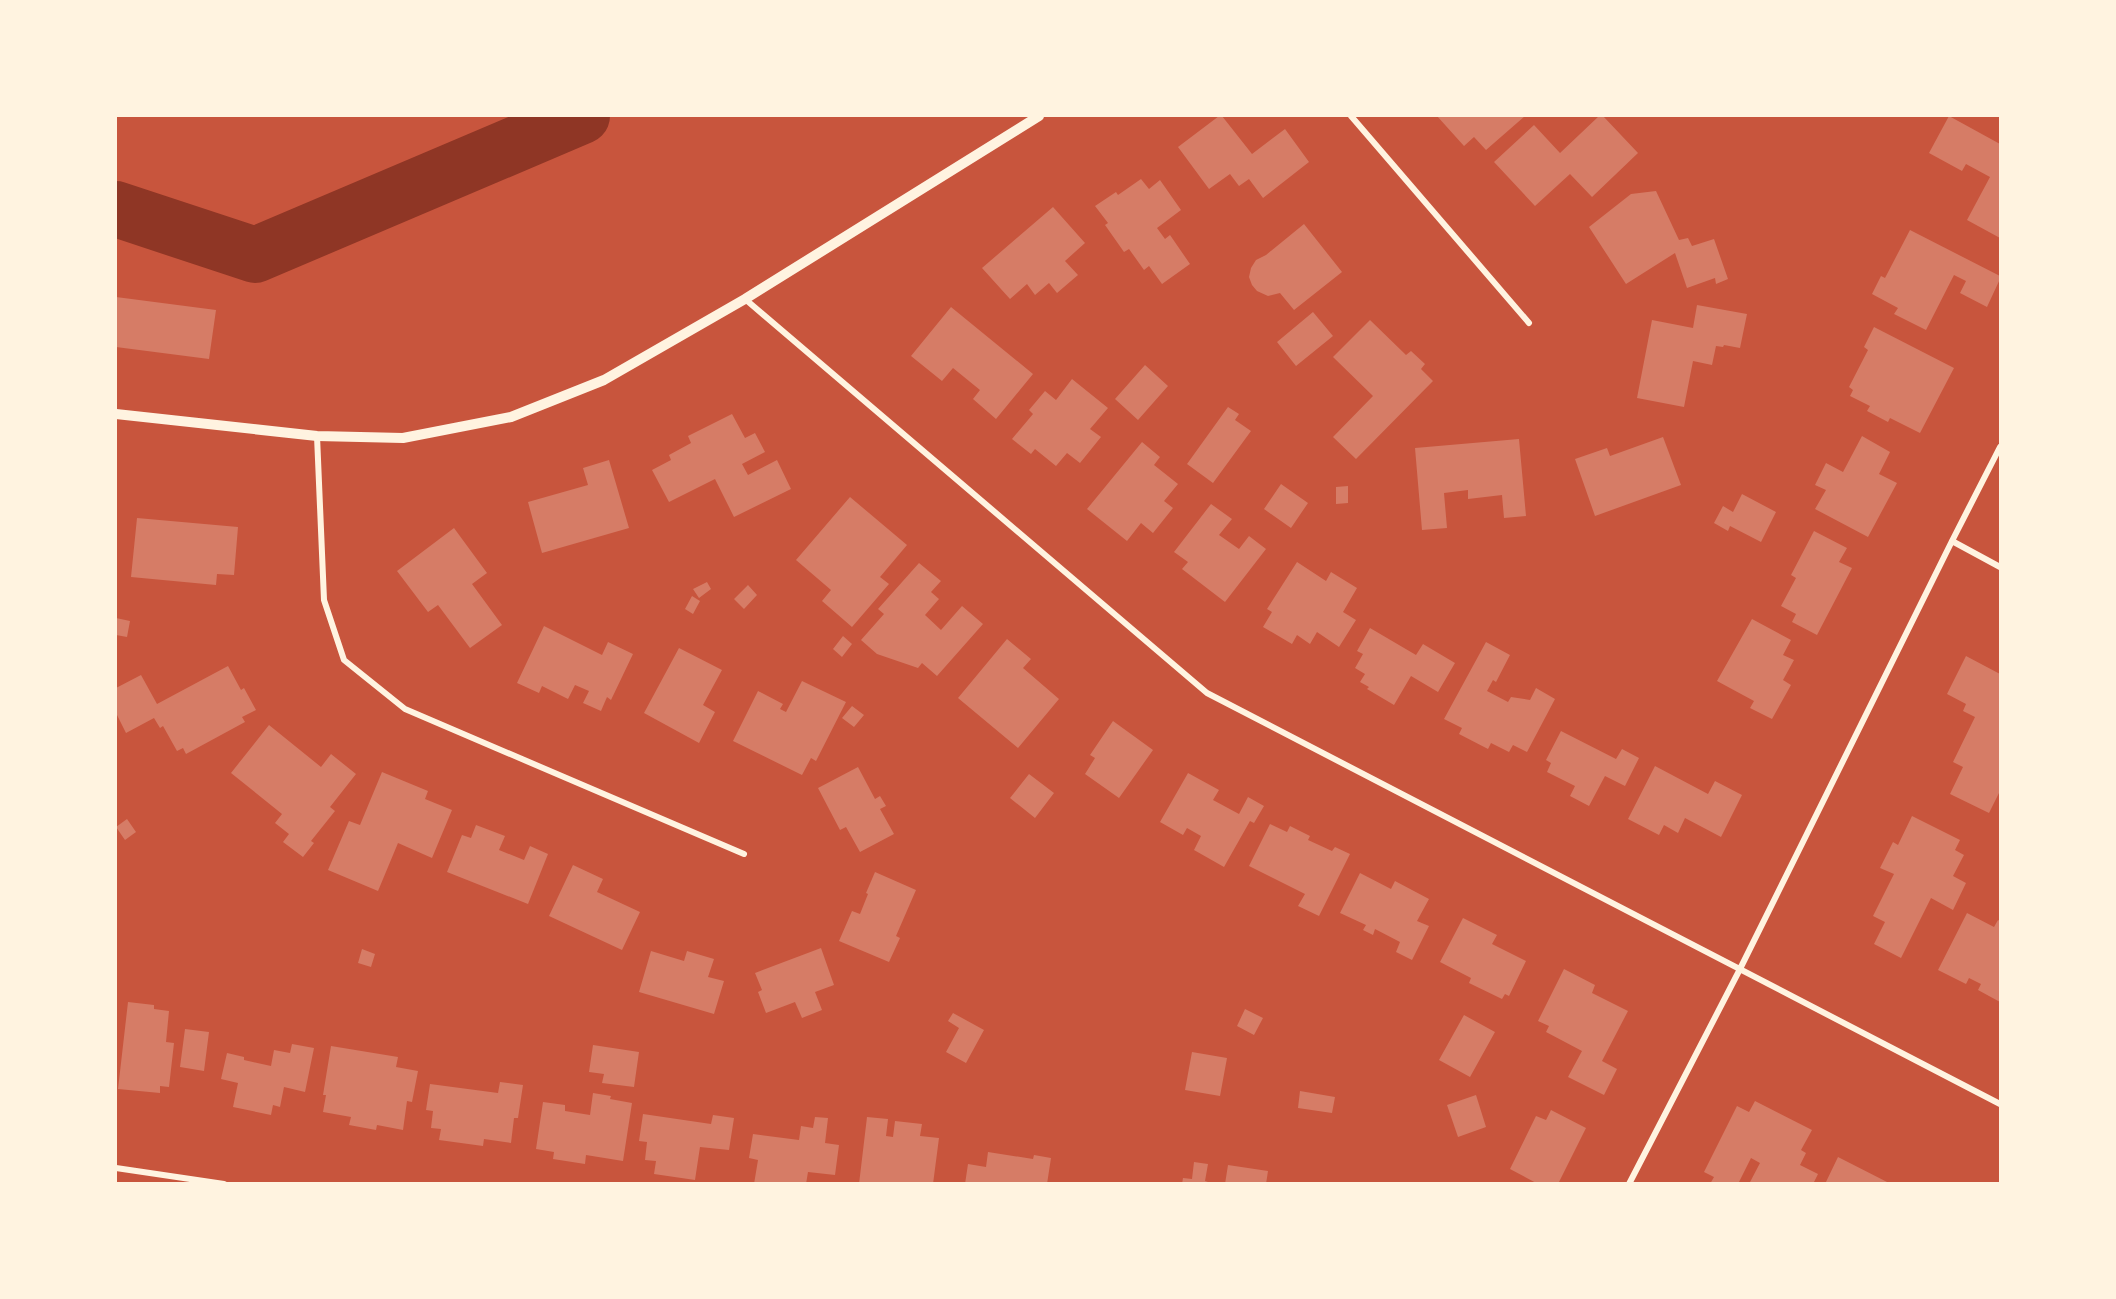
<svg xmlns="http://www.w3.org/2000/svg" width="2116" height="1299" font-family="Arial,sans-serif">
	<rect width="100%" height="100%" fill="#c8553d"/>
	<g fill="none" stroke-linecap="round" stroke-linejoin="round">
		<path stroke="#8f3625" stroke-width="56" d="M116 209 255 255 582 116"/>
	</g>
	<path fill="#d67c66" d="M1219 116H1222L1252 154 1285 129 1309 162 1263 198 1249 179 1239 186 1230 174 1209 189 1178 147Z
		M1437 116H1525L1486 150 1474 137 1464 146Z
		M1599 116H1603L1638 153 1592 197 1570 174 1535 206 1494 162 1534 125 1560 153Z
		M1949 116 2000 144V238L1967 220 1990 177 1966 164 1962 171 1929 153Z
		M1141 179 1149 189 1160 180 1181 210 1157 228 1165 239 1170 235 1190 264 1162 284 1149 266 1144 270 1129 249 1124 252 1105 225 1108 223 1095 206 1116 192 1118 195Z
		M1656 191 1679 240 1688 238 1692 246 1714 239 1728 279 1716 284 1715 278 1687 288 1675 253 1626 284 1589 227 1631 194Z
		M1053 207 1085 243 1065 261 1078 275 1057 293 1049 283 1035 295 1027 284 1010 299 982 268Z
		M1304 224 1342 272 1294 310 1280 293 1268 296 1257 291 1252 285 1249 277 1251 268 1256 260 1266 255Z
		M1910 230 2000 276V279L1987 307 1960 293 1966 281 1954 275 1926 330 1894 314 1898 308 1872 294 1881 276 1885 278Z
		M116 297 216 310 209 359 116 347Z
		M1697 305 1747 314 1740 348 1724 345 1723 347 1716 346 1712 365 1693 361 1684 407 1637 398 1652 320 1693 328Z
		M951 307 1033 374 996 419 973 399 980 390 953 368 942 381 911 356Z
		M1313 312 1333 336 1296 366 1277 342Z
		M1370 320 1406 355 1411 351 1425 364 1421 369 1433 381 1356 459 1333 437 1373 396 1333 357Z
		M1874 327 1954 368 1920 433 1890 418 1888 422 1867 411 1870 406 1850 396 1853 390 1849 387 1868 350 1864 347Z
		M1145 365 1168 386 1138 420 1115 399Z
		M1072 379 1108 408 1090 429 1101 437 1080 463 1067 453 1056 466 1035 449 1031 454 1012 439 1033 414 1029 410 1045 391 1056 400Z
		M1228 407 1239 414 1235 420 1251 431 1213 483 1187 464Z
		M732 414 745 438 755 433 765 452 742 464 748 475 777 460 791 489 734 517 715 479 669 502 652 470 671 460 669 455 691 443 688 436Z
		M1862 436 1890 452 1879 474 1897 483 1868 537 1815 509 1826 490 1815 485 1826 463 1843 472Z
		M1663 437 1681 485 1595 516 1575 459 1607 448 1610 456Z
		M1519 439 1526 516 1504 518 1502 495 1468 499V490L1444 493 1447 528 1422 530 1415 448Z
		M1142 442 1160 457 1154 465 1178 484 1164 501 1173 508 1153 533 1141 523 1127 541 1087 509Z
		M609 460 629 528 542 553 528 502 588 485 583 468Z
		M1281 484 1308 503 1291 528 1264 509Z
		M1348 486V503L1336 504V487Z
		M1742 494 1776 512 1761 542 1730 526 1728 531 1714 523 1723 506 1733 512Z
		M850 497 907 545 880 577 889 584 852 627 822 601 831 590 796 560Z
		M1211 504 1232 519 1219 535 1239 549 1249 536 1266 549 1225 602 1182 569 1188 562 1174 552Z
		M137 518 238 527 234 575 217 574 216 585 131 577Z
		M454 528 487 573 472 584 502 625 470 648 438 605 428 612 397 571Z
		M1814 531 1847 548 1839 562 1852 568 1817 635 1792 622 1796 614 1781 606 1796 578 1791 575Z
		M1297 562 1326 581 1331 572 1357 588 1343 612 1356 620 1339 647 1317 632 1310 644 1297 635 1292 644 1263 627 1272 612 1267 609Z
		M919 563 941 581 931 592 939 599 925 615 941 630 962 606 983 624 937 676 922 663 918 668 877 654 861 640 884 614 878 609Z
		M707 582 711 589 699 598 693 589Z
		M748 585 757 595 744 609 734 599Z
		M692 596 700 601 693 614 685 609Z
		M116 618 130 621 127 637 116 635Z
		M1752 619 1791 640 1783 655 1794 660 1783 680 1791 685 1772 719 1750 708 1754 701 1717 681Z
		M544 626 602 655 608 642 633 654 611 700 607 697 601 711 583 703 589 691 575 685 568 699 542 686 539 693 517 683Z
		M1370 628 1416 655 1423 644 1455 663 1438 692 1411 676 1394 705 1367 689 1369 687 1360 682 1365 674 1355 668 1363 654 1357 651Z
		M843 636 852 644 842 657 833 649Z
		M1007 639 1031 659 1023 668 1059 699 1018 748 958 698Z
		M1486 642 1510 655 1496 682 1493 680 1487 691 1508 702 1511 697 1530 700 1536 688 1555 699 1527 752 1513 745 1509 752 1491 743 1488 749 1459 734 1462 728 1444 719Z
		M679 648 722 670 703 705 715 712 699 743 644 713Z
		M1966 656 2000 674V791L1989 813 1950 794 1963 767 1953 762 1975 717 1963 711 1966 704 1947 694Z
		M228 666 241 690 244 688 256 710 242 717 245 722 186 754 183 748 177 751 163 726 160 728 154 718 126 733 116 713V688L141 675 157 704Z
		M802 681 846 702 816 761 811 758 802 775 733 741 758 691 783 704 780 709 786 712Z
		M852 706 864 715 854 727 842 718Z
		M1113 721 1153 750 1119 798 1085 774 1095 758 1090 755Z
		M269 725 321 767 331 754 356 774 330 807 335 811 311 841 314 843 303 857 283 842 289 834 275 823 282 814 231 773Z
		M1561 731 1616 759 1622 749 1639 758 1625 786 1605 776 1589 806 1570 796 1575 786 1547 772 1551 763 1546 760Z
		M1655 766 1708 794 1715 781 1742 795 1721 837 1685 818 1678 833 1664 825 1659 835 1628 819Z
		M858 767 875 799 880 796 886 806 880 809 894 834 860 852 846 827 840 830 818 788Z
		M382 772 428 791 425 799 452 810 432 858 398 843 378 891 328 870 349 821 360 825Z
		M1188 773 1219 790 1213 800 1239 814 1248 797 1264 806 1254 823 1250 821 1224 867 1194 850 1201 836 1187 828 1183 835 1160 822Z
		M1029 774 1054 793 1035 818 1010 798Z
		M1912 816 1960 840 1955 850 1964 855 1953 876 1966 883 1953 910 1931 898 1901 958 1874 944 1885 922 1873 916 1894 874 1880 868 1893 842 1898 845Z
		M127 819 136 832 125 840 116 827Z
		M1270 824 1287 832 1290 826 1310 836 1308 840 1332 851 1335 847 1350 854 1319 916 1298 906 1305 894 1249 866Z
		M476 825 505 836 499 850 524 860 530 846 548 854 528 904 447 872 462 835 471 838Z
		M573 865 603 879 597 892 640 912 622 950 549 916Z
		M875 872 916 890 896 936 900 938 889 962 839 941 852 911 860 914 868 894 866 893Z
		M1360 873 1391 889 1395 881 1429 899 1417 921 1429 926 1412 960 1396 952 1400 942 1375 929 1373 935 1363 930 1366 925 1340 913Z
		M1967 913 1994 927 1998 920 2000 921V1002L1978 990 1981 984 1969 978 1966 984 1938 970Z
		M1463 918 1497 935 1492 944 1526 961 1509 996 1505 994 1502 999 1469 983 1471 978 1440 962Z
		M821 948 834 985 815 992 822 1010 802 1018 795 1002 766 1013 758 992 762 990 755 973Z
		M362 949 375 954 371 967 358 963Z
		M651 951 684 961 687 951 714 959 708 977 724 981 714 1014 639 992Z
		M1564 969 1595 985 1592 993 1628 1011 1602 1061 1617 1069 1604 1095 1568 1077 1582 1051 1546 1032 1549 1026 1538 1021Z
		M128 1002 154 1005V1009L169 1011 166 1042 174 1043 169 1087 160 1086V1093L118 1089Z
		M1245 1009 1263 1018 1254 1035 1237 1026Z
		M953 1013 984 1030 966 1063 946 1052 959 1028 948 1021Z
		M1464 1015 1495 1032 1470 1077 1439 1060Z
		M185 1029 209 1032 204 1071 180 1067Z
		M292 1044 314 1048 305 1092 284 1087 280 1107 273 1105 271 1115 233 1107 238 1083 221 1079 227 1053 244 1057V1060L271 1066 274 1050 290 1053Z
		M593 1045 639 1052 634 1087 602 1083 604 1074 589 1072Z
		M331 1046 398 1057 396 1067 418 1071 412 1102 407 1101 403 1130 377 1125 376 1130 349 1125 351 1117 323 1112 326 1095H323Z
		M1192 1052 1227 1058 1220 1096 1185 1090Z
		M500 1082 523 1085 518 1118H514L511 1143 484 1139 483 1146 439 1140 441 1129 431 1128 433 1111 426 1110 430 1084 498 1093Z
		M1300 1091 1335 1097 1332 1113 1298 1108Z
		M593 1093 611 1096 610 1099 632 1103 623 1161 586 1155 585 1164 553 1159 554 1152 536 1149 543 1102 565 1105V1111L590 1115Z
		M1476 1095 1486 1127 1458 1137 1447 1105Z
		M1755 1101 1812 1130 1801 1150 1806 1153 1800 1165 1818 1174 1813 1184H1749L1760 1163 1751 1158 1738 1184H1710L1714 1177 1704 1172 1737 1106 1749 1112Z
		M1551 1110 1586 1128 1558 1184H1538L1510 1169 1536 1116 1546 1120Z
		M643 1114 711 1124 713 1115 734 1118 729 1150 700 1147 695 1180 654 1174 656 1161 645 1160 647 1142 639 1141Z
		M815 1117 828 1118 825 1143 839 1145 835 1175 808 1172 806 1184H754L758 1160 749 1158 753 1134 799 1140 801 1126 813 1128Z
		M867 1117 888 1119 886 1136 893 1137 895 1121 922 1124 920 1136 939 1138 933 1184H859Z
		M988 1152 1033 1159 1034 1155 1051 1158 1047 1184H965L968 1164 986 1167Z
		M1838 1157 1891 1184H1825Z
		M1194 1162 1208 1164 1205 1181 1214 1184H1182L1183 1178 1192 1179Z
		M1228 1165 1268 1171 1266 1184H1225Z"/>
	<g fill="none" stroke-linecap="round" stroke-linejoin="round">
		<path stroke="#fff3e0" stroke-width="6" d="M1351 116 1529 323
			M745 299 1207 693 2000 1104
			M317 436 324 600 344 660 405 709 744 854
			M1952 541 2000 567
			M116 1168 224 1184
			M1629 1184 1739 971 1952 541 2000 447"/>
		<path stroke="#fff3e0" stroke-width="10" d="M116 414 317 436 403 438 511 417 604 380 745 299 1039 116"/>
	</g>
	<rect width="2116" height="1299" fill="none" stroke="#fff3e0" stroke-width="234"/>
</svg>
